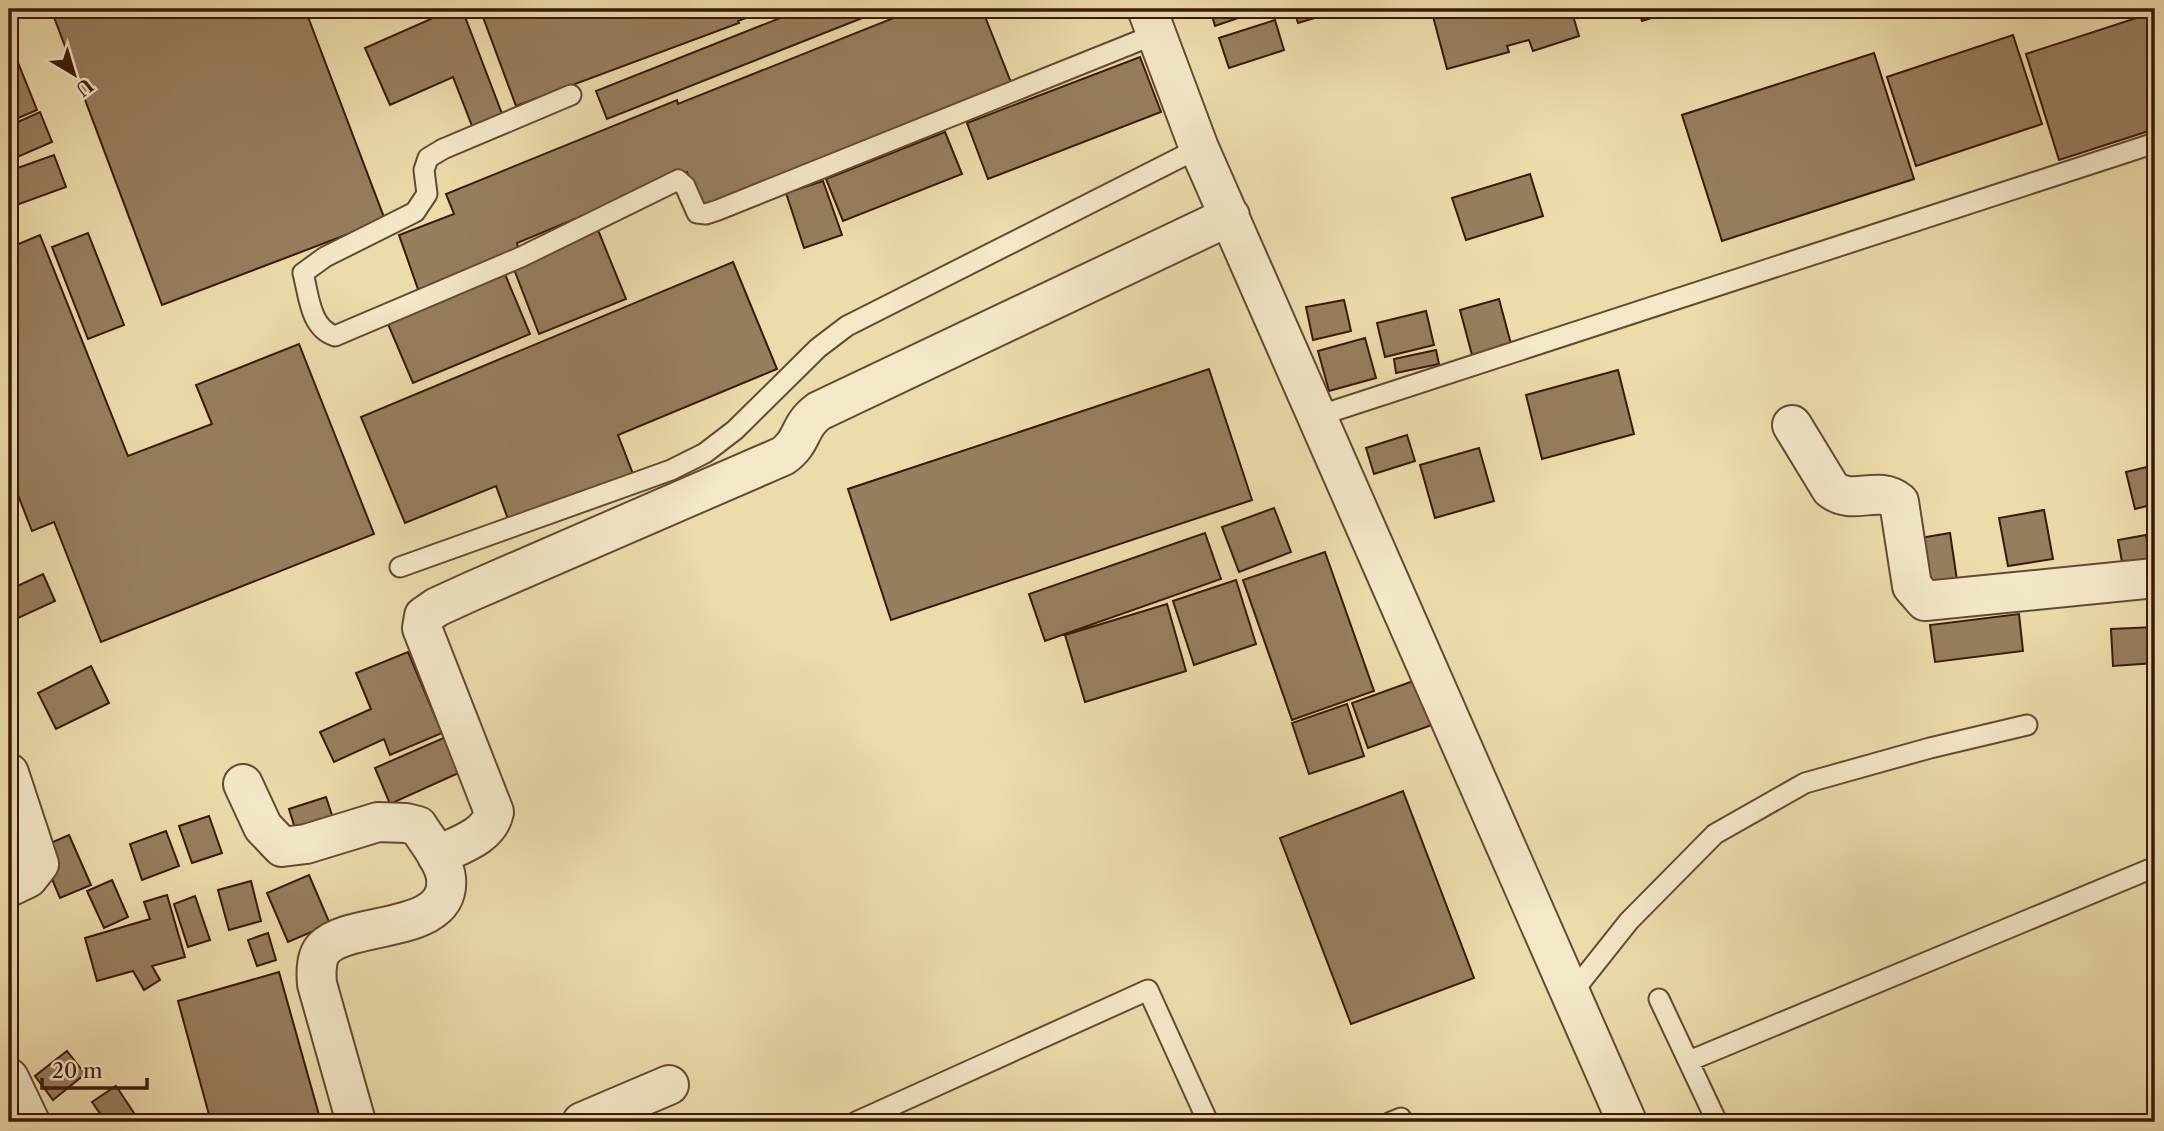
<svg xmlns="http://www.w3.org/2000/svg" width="2164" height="1131" font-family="'Libre Caslon Text',serif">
	<rect width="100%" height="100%" fill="#ecdcaa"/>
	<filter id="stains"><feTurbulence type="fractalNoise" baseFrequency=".00286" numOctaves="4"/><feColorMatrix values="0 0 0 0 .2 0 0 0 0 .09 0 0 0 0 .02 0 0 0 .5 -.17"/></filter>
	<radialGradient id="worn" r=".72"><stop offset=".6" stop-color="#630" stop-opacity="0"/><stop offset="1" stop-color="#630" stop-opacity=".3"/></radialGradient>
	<path fill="#977e5e" stroke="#3a180b" stroke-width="2" d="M51 9H305L385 220 162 305Z
		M427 9H462L504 119 474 131 453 77 390 105 365 48 431 19Z
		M480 9H770L738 21 739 23 516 106Z
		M803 9H885L607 119 596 91Z
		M916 9H982L1012 85 702 209 687 172 517 243 520 255 419 292 399 235 454 214 446 194 677 100 678 104Z
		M1210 9H1264L1215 26Z
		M1294 9H1327L1328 14 1298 23Z
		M1431 9H1571L1579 36 1533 51 1529 40 1507 46 1509 52 1447 69Z
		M1638 9H1681L1642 21Z
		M2155 12V129L2059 160 2026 54Z
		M1275 20 1284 50 1229 68 1219 38Z
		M2013 35 2042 124 1916 166 1887 77Z
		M1874 53 1914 179 1722 241 1682 115Z
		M15 55 37 110 9 122V57Z
		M1140 57 1161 112 988 179 967 123Z
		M40 112 52 142 15 158 9 144V126Z
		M945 132 962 174 843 221 826 179Z
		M54 155 66 187 11 207 9 200V171Z
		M1530 174 1543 216 1466 240 1452 198Z
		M823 181 842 235 804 248 786 193Z
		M598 230 626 299 539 334 512 264Z
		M88 233 124 325 88 339 52 247Z
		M40 235 128 456 212 424 196 385 299 344 374 534 101 642 54 522 32 531 9 472V248Z
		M733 262 777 369 618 435 633 474 509 522 496 486 405 523 361 417Z
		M502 267 530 334 413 383 385 317Z
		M1499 299 1511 344 1472 355 1460 310Z
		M1344 300 1351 331 1313 340 1306 307Z
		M1426 311 1434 345 1385 357 1377 323Z
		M1365 338 1376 378 1329 391 1318 351Z
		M1436 350 1439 364 1396 373 1394 359Z
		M1209 369 1252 500 891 620 848 489Z
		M1618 370 1634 434 1542 459 1526 395Z
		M1407 435 1415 461 1374 474 1366 448Z
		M1479 448 1494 501 1435 518 1420 465Z
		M2155 465V504L2135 509 2126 472Z
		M1274 508 1291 552 1239 572 1222 527Z
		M2044 510 2053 559 2008 566 1999 518Z
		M2155 517V552L2150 518Z
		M1205 533 1221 579 1045 641 1029 594Z
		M1950 533 1957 580 1928 585 1920 538Z
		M2146 535 2153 573 2125 578 2118 540Z
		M1325 552 1374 691 1292 720 1243 580Z
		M43 574 55 601 16 619 9 603V590Z
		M1236 580 1256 644 1194 665 1173 601Z
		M1167 604 1186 671 1085 702 1065 635Z
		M2019 614 2023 651 1935 662 1930 625Z
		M2155 627V663L2113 666 2111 629Z
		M408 652 442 733 390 755 384 739 334 762 320 732 371 709 356 673Z
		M91 666 109 703 56 729 38 693Z
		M1416 680 1432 725 1368 748 1352 703Z
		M1347 704 1364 756 1309 774 1292 723Z
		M448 736 463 771 390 804 375 768Z
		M1403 791 1474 978 1351 1024 1280 838Z
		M326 797 335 824 297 835 289 809Z
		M209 816 222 853 192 863 179 826Z
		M9 827 25 861 9 868Z
		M166 831 179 866 142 880 130 844Z
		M69 835 91 885 60 898 39 848Z
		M309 875 330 924 288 942 267 893Z
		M112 880 128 917 104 928 87 891Z
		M251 881 261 921 229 930 218 890Z
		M167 895 185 957 152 966 160 980 144 990 133 971 97 981 85 938 150 919 144 902Z
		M195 896 210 940 188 947 174 904Z
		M268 933 276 960 257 966 248 940Z
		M279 972 321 1122H211L178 1001Z
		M67 1051 85 1074 53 1100 35 1076Z
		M116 1086 140 1122H106L92 1102Z"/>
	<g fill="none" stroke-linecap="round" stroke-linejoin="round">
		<g stroke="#664933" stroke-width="23">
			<path id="service" d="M571 95 443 149 428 158 424 170 427 194 415 212 325 257 303 273C309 296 310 328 335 336L521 257 678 180 685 186 697 213 706 214 718 210 1156 34
				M1318 416 2155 143
				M400 567 671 470 705 453 735 430 818 348 847 326 1199 148
				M1571 994 1629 921 1715 834 1805 783 1930 748 2027 725
				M1659 999 1717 1122
				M1689 1061 2155 867
				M856 1122 1148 990 1208 1122
				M1391 1122 1401 1118"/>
		</g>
		<g stroke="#664933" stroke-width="42">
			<path id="minor" d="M1147 9 1199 148 1627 1122
				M1792 425 1831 489C1854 507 1877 484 1899 502L1912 586 1925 601 2155 578
				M9 773 39 864 28 878 9 887
				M243 784 263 827 282 847 306 844 378 822 406 823 418 826C427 841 444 860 446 878 452 935 351 920 324 948 316 956 316 973 317 984L356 1122
				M437 856C458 845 489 837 494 812L422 628 424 616 437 607 472 591 783 456C804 441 798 426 819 411L1230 216
				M9 1078 30 1122
				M582 1122 669 1085"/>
		</g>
		<use href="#service" stroke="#f3e8c8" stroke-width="19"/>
		<use href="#minor" stroke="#f3e8c8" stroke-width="38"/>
	</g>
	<rect width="2164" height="1131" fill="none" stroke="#ecdcaa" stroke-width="35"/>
	<rect x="10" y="10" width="2143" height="1110" fill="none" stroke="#3a180b" stroke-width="3.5"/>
	<rect x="18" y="18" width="2129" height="1096" fill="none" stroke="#3a180b" stroke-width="2"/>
	<g transform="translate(74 74) rotate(142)" stroke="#f3e8c8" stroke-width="5" paint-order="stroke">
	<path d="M0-5L12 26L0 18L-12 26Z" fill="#3a180b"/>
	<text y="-10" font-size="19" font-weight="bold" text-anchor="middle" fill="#3a180b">U</text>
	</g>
	<path d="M42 1078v10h105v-10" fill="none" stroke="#3a180b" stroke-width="3.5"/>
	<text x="52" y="1078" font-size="21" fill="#3a180b" stroke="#f3e8c8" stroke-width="5" paint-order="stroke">20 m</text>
	<rect width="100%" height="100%" filter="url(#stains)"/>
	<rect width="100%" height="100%" fill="url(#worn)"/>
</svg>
